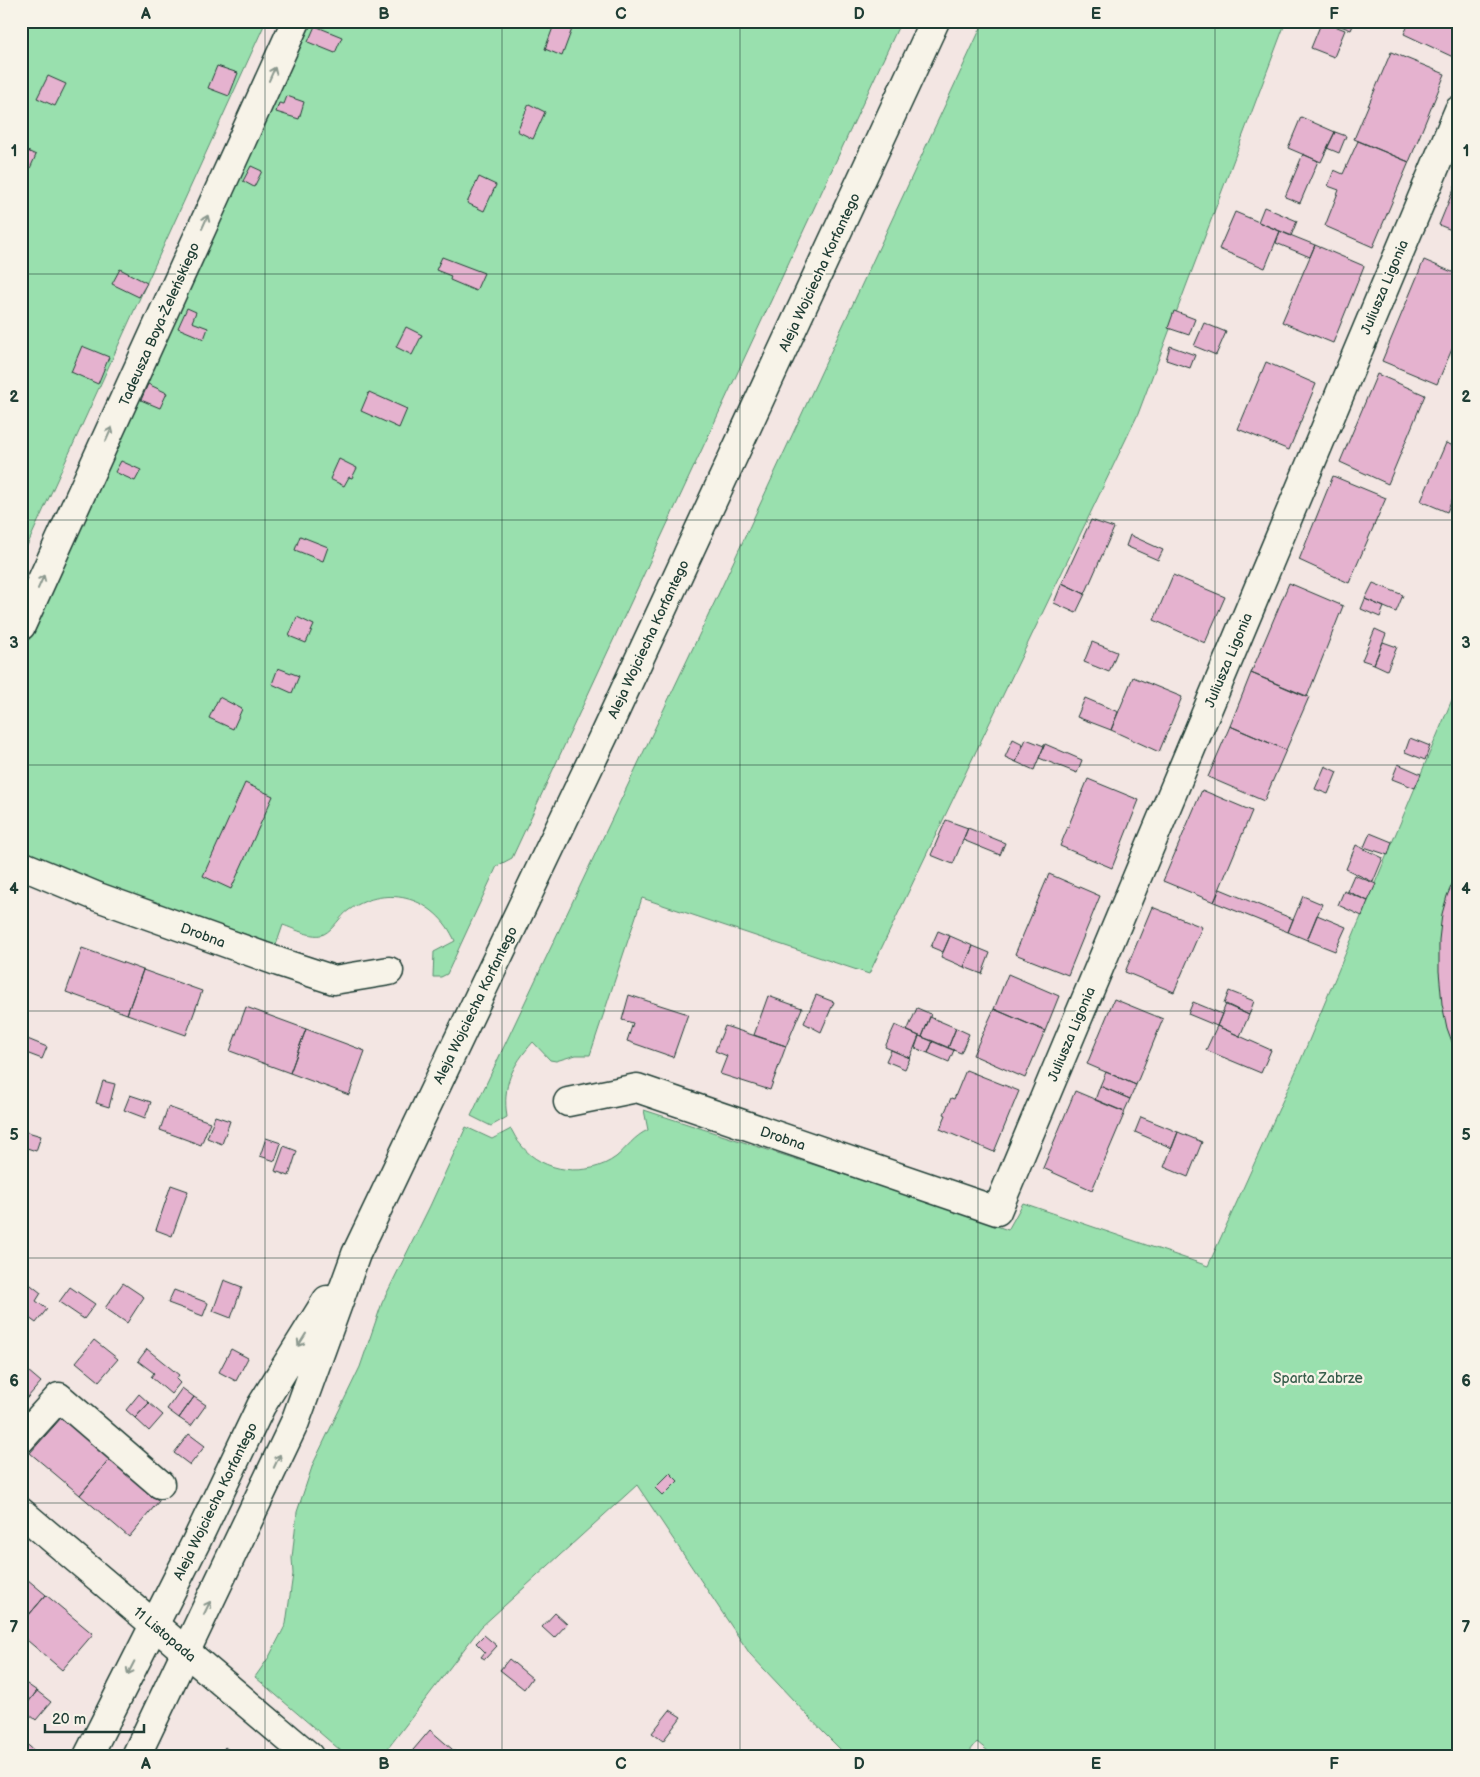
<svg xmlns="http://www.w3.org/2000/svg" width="1480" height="1777" font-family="'Balsamiq Sans',sans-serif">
	<rect width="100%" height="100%" fill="#f3e6e3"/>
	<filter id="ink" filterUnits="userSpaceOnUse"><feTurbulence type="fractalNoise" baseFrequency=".02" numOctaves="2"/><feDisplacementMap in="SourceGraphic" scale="10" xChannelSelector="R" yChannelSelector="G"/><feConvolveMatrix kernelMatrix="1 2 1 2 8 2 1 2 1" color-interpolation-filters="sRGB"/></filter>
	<g filter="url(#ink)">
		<path fill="#99e0ae" stroke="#5c8e71" d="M21 21H266L21 559Z
			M311 21H901L512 858 497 866 447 974 441 977H433L434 952 455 941C436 898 388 883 349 910 340 916 334 929 324 934 313 939 295 929 283 925L276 945 21 856V657Z
			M984 21H1286L1138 414 869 974 642 898 590 1055H576L556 1061 550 1060 533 1042C512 1066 502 1085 507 1117L491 1126 471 1116 718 595Z
			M1459 683V1756H994L977 1742 966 1756H847L824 1733 750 1654 637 1485 481 1627 382 1756H347L255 1677 269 1657 286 1624 293 1574 292 1558 297 1512 313 1464 360 1367 382 1303 430 1206 466 1127 492 1139 511 1129C514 1134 517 1141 521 1145 542 1173 588 1178 616 1157 627 1148 634 1136 648 1130L644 1110 926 1201 1008 1230 1023 1203 1208 1266 1300 1062Z"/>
		<path fill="#e5b2cf" stroke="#1f3d34" d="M1322 21 1345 30 1334 57 1311 48Z
			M1328 21H1355L1351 30Z
			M1410 21H1459V42L1453 57 1404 34Z
			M555 22 572 29 562 56 545 49Z
			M315 26 342 37 335 53 308 42Z
			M1391 52 1445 74 1409 162 1354 139Z
			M217 66 238 73 229 96 208 88Z
			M48 76 66 84 55 106 37 98Z
			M287 96 304 102 299 119 276 112 279 103 284 104Z
			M529 104 545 112 533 139 517 131Z
			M1301 117 1335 132 1321 162 1288 148Z
			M1335 132 1346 136 1339 153 1327 148Z
			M1358 141 1409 162 1373 247 1325 226 1339 190 1328 186 1334 170 1343 174Z
			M21 148 36 155 23 184 21 183Z
			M1303 154 1318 161 1300 203 1285 197Z
			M251 166 262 171 254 187 243 181Z
			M1459 176V233L1439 225Z
			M479 177 496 185 484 211 467 203Z
			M1264 207 1297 221 1291 236 1258 222Z
			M1235 212 1280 231 1265 268 1219 249Z
			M1280 231 1315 245 1310 257 1276 243Z
			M1315 245 1364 266 1333 343 1282 322Z
			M442 257 484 273 476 291 450 280 451 276 436 270Z
			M1424 260 1459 275V333L1437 384 1382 361Z
			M120 269 147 283 139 297 112 284Z
			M187 308 196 312 192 322 208 328 204 339 178 328Z
			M1174 311 1195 319 1189 335 1168 328Z
			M1204 323 1226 332 1216 355 1194 346Z
			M406 327 422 335 412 355 396 347Z
			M82 346 109 357 98 384 71 372Z
			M1170 346 1195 355 1190 368 1166 360Z
			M1266 362 1316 384 1289 450 1238 429Z
			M1377 374 1425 395 1388 484 1340 462Z
			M148 384 167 393 160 408 141 400Z
			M369 392 407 409 399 428 361 411Z
			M1446 443 1459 448V483L1447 512 1421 501Z
			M339 459 357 468 352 478 349 477 344 486 330 479Z
			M121 461 141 470 135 481 115 472Z
			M1333 476 1386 498 1349 583 1299 560Z
			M1091 520 1114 528 1085 594 1062 583Z
			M1130 535 1163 550 1158 560 1126 546Z
			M300 536 328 547 323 561 295 550Z
			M1173 575 1225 597 1205 643 1154 620Z
			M1062 583 1085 594 1076 613 1054 603Z
			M1289 583 1343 606 1307 697 1251 673Z
			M1373 583 1403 595 1396 612 1365 599Z
			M1365 599 1384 607 1380 617 1361 609Z
			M297 617 314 625 306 643 289 636Z
			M1375 629 1386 634 1374 664 1362 660Z
			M1092 642 1117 652 1109 672 1084 662Z
			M1383 642 1397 647 1387 670 1374 664Z
			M278 668 299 676 292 693 272 684Z
			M1251 673 1309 697 1286 750 1230 726Z
			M1133 677 1182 697 1159 752 1111 730Z
			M219 697 242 709 233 729 209 718Z
			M1085 698 1118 712 1111 730 1077 717Z
			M1230 726 1286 750 1264 801 1208 777Z
			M1410 738 1430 746 1425 760 1405 752Z
			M1013 739 1023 744 1016 762 1005 757Z
			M1026 739 1044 746 1034 770 1016 762Z
			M1045 744 1082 760 1077 773 1039 758Z
			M1398 764 1421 774 1415 788 1392 779Z
			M1325 766 1337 772 1328 794 1315 789Z
			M1088 779 1139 800 1112 868 1060 846Z
			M245 783 273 796 231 889 203 876Z
			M1202 790 1252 811 1214 902 1163 881Z
			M946 820 968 828 953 864 931 855Z
			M968 828 1005 843 1000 855 963 840Z
			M1370 833 1392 842 1388 855 1364 847Z
			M1356 845 1383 858 1373 882 1346 869Z
			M1459 857V1061L1447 1028 1442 1004 1439 971V940L1442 914 1447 896 1456 875Z
			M1049 874 1100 896 1068 975 1015 954Z
			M1354 875 1376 884 1368 901 1347 891Z
			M1220 889 1293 919 1288 932 1214 902Z
			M1344 891 1368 901 1362 916 1338 905Z
			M1303 896 1322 904 1307 940 1288 932Z
			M1152 907 1202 927 1174 992 1125 972Z
			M1317 915 1346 927 1335 951 1307 940Z
			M938 931 950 936 943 952 931 947Z
			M950 936 973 946 964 967 941 957Z
			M973 946 990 953 982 974 964 967Z
			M82 948 143 970 127 1014 66 992Z
			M143 970 202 991 186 1035 127 1014Z
			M1008 974 1059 996 1045 1031 994 1009Z
			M1229 991 1254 1001 1249 1015 1224 1004Z
			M629 995 688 1014 673 1057 627 1041 633 1023 622 1020Z
			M816 995 834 1002 821 1032 804 1023Z
			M768 996 802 1008 786 1046 754 1035Z
			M1114 999 1163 1019 1136 1085 1087 1064Z
			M1193 1002 1222 1014 1217 1026 1188 1014Z
			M1226 1004 1249 1015 1240 1036 1217 1026Z
			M246 1007 306 1029 290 1073 230 1051Z
			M917 1008 931 1014 922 1037 907 1031Z
			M994 1009 1045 1031 1025 1078 973 1055Z
			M930 1017 956 1028 948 1048 922 1037Z
			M895 1025 919 1036 910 1058 885 1047Z
			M725 1026 786 1046 770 1090 720 1074 727 1056 715 1051Z
			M1217 1026 1271 1050 1261 1073 1206 1050Z
			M956 1028 969 1034 961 1053 948 1048Z
			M306 1029 365 1051 349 1095 290 1073Z
			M919 1036 933 1041 928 1053 915 1048Z
			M25 1038 47 1047 42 1059 21 1051Z
			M933 1041 954 1050 949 1062 928 1053Z
			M891 1050 910 1058 905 1069 886 1061Z
			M966 1070 1019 1091 994 1152 940 1129 946 1115 944 1114 951 1098 954 1099Z
			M1106 1072 1136 1085 1130 1099 1100 1086Z
			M103 1081 115 1084 109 1107 96 1103Z
			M1100 1086 1130 1099 1124 1112 1095 1100Z
			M1075 1091 1125 1112 1092 1190 1043 1168Z
			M130 1095 151 1102 145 1118 124 1110Z
			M168 1107 210 1122 201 1145 160 1130Z
			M215 1116 230 1121 222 1144 207 1138Z
			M1141 1117 1178 1132 1172 1148 1135 1132Z
			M21 1130 41 1136 36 1151 21 1146Z
			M1178 1132 1202 1142 1188 1177 1164 1167Z
			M266 1138 281 1143 275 1161 260 1156Z
			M284 1146 297 1151 289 1176 275 1171Z
			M171 1185 188 1191 172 1236 156 1230Z
			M224 1280 242 1287 231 1318 213 1311Z
			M27 1282 41 1293 36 1301 47 1309 36 1323 21 1312V1289Z
			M123 1283 144 1297 127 1323 105 1308Z
			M70 1287 95 1304 84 1319 59 1302Z
			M174 1290 208 1303 203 1316 168 1303Z
			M94 1340 118 1359 99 1381 76 1362Z
			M147 1349 179 1375 176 1379 180 1383 171 1394 151 1377 154 1373 138 1361Z
			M231 1349 248 1358 236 1381 219 1372Z
			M21 1365 41 1382 21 1405Z
			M182 1388 194 1397 179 1418 167 1409Z
			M139 1394 149 1403 135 1418 126 1410Z
			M194 1397 206 1405 191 1426 179 1418Z
			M149 1403 163 1415 149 1431 135 1418Z
			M61 1418 110 1459 80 1495 30 1453Z
			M189 1434 205 1446 190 1465 174 1453Z
			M110 1459 159 1501 129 1537 80 1495Z
			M670 1473 678 1481 663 1496 655 1488Z
			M21 1574 46 1595 21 1624Z
			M46 1595 93 1634 62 1670 21 1635V1624Z
			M555 1613 567 1624 554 1638 542 1627Z
			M484 1635 497 1646 485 1659 481 1657 485 1652 476 1643Z
			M509 1659 532 1678 524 1689 500 1670Z
			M24 1682 37 1691 23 1709 21 1707V1687Z
			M37 1691 51 1702 36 1720 23 1709Z
			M670 1710 681 1717 663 1741 652 1733Z
			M430 1730 460 1756H408Z
			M21 1739 38 1754 36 1756H21Z
			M225 1747 236 1756H217Z"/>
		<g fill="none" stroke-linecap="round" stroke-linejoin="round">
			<g stroke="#1f3d34" stroke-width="31">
				<path id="minor" d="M21 626 296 21
					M21 865 98 897 279 962 334 980 389 971
					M568 1102 637 1088 997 1211 1459 110
					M21 1439 59 1397 160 1484
					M21 1512 309 1756"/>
			</g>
			<g stroke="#1f3d34" stroke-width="31">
				<path id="major" d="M88 1756 196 1542 261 1406 327 1300
					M136 1756 295 1422 356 1254 604 735 935 21"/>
			</g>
			<use href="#minor" stroke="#f7f3e8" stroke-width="28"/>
			<use href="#major" stroke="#f7f3e8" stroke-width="28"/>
		</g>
		<defs><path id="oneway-shaft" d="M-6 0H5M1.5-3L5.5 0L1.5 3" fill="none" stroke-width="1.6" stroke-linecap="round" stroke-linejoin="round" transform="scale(1.25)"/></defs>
		<g stroke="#8b988e">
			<use href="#oneway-shaft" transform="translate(272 74) rotate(-66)"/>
			<use href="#oneway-shaft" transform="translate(205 222) rotate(-66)"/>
			<use href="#oneway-shaft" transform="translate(109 434) rotate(-66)"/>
			<use href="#oneway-shaft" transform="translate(41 582) rotate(-66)"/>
			<use href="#oneway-shaft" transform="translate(302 1340) rotate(122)"/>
			<use href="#oneway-shaft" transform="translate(277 1461) rotate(-65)"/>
			<use href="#oneway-shaft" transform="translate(207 1608) rotate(-64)"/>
			<use href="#oneway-shaft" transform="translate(131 1668) rotate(117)"/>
		</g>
	</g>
	<path fill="none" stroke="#1f3d34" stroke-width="1" stroke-opacity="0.55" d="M265 21V1756M502 21V1756M740 21V1756M978 21V1756M1215 21V1756M21 274H1459M21 520H1459M21 765H1459M21 1011H1459M21 1258H1459M21 1503H1459"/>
	<g text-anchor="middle" stroke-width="4.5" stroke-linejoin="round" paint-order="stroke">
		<g font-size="14" fill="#1f3d34" stroke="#f7f3e8">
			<text transform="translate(819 272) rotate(-65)" y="5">Aleja Wojciecha Korfantego</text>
			<text transform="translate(1384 287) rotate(-67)" y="5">Juliusza Ligonia</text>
			<text transform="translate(159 324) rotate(-66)" y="5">Tadeusza Boya-Żeleńskiego</text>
			<text transform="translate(648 639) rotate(-65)" y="5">Aleja Wojciecha Korfantego</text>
			<text transform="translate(1228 660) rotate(-67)" y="5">Juliusza Ligonia</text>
			<text transform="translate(203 935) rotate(20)" y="5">Drobna</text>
			<text transform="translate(475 1005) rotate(-64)" y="5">Aleja Wojciecha Korfantego</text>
			<text transform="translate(1071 1034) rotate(-67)" y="5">Juliusza Ligonia</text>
			<text transform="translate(783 1138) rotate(19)" y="5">Drobna</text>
			<text transform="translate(215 1501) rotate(-64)" y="5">Aleja Wojciecha Korfantego</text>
			<text transform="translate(165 1634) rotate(40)" y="5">11 Listopada</text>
		</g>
		<g font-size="14" fill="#375e4c" stroke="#f7f3e8">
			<text x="1318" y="1383">Sparta Zabrze</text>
		</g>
	</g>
	<rect width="1480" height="1777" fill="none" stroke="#f7f3e8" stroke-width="55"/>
	<path d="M45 1724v8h99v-8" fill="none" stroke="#1f3d34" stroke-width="2.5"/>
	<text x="52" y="1724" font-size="15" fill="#1f3d34" stroke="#f7f3e8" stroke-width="4" paint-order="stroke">20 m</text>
	<rect x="28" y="28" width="1424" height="1722" fill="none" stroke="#1f3d34" stroke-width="2"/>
	<g font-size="16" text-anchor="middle" font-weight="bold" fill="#1f3d34">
		<text x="146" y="19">A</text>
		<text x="384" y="19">B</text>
		<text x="621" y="19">C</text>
		<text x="859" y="19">D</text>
		<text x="1096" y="19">E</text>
		<text x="1334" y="19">F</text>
		<text x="14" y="156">1</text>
		<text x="1466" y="156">1</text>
		<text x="14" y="402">2</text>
		<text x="1466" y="402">2</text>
		<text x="14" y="648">3</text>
		<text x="1466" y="648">3</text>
		<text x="14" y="894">4</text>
		<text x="1466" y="894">4</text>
		<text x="14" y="1140">5</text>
		<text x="1466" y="1140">5</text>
		<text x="14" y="1386">6</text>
		<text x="1466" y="1386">6</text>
		<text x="14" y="1632">7</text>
		<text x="1466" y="1632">7</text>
		<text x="146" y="1769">A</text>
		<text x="384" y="1769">B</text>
		<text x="621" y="1769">C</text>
		<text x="859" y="1769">D</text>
		<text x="1096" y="1769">E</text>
		<text x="1334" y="1769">F</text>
	</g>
</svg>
